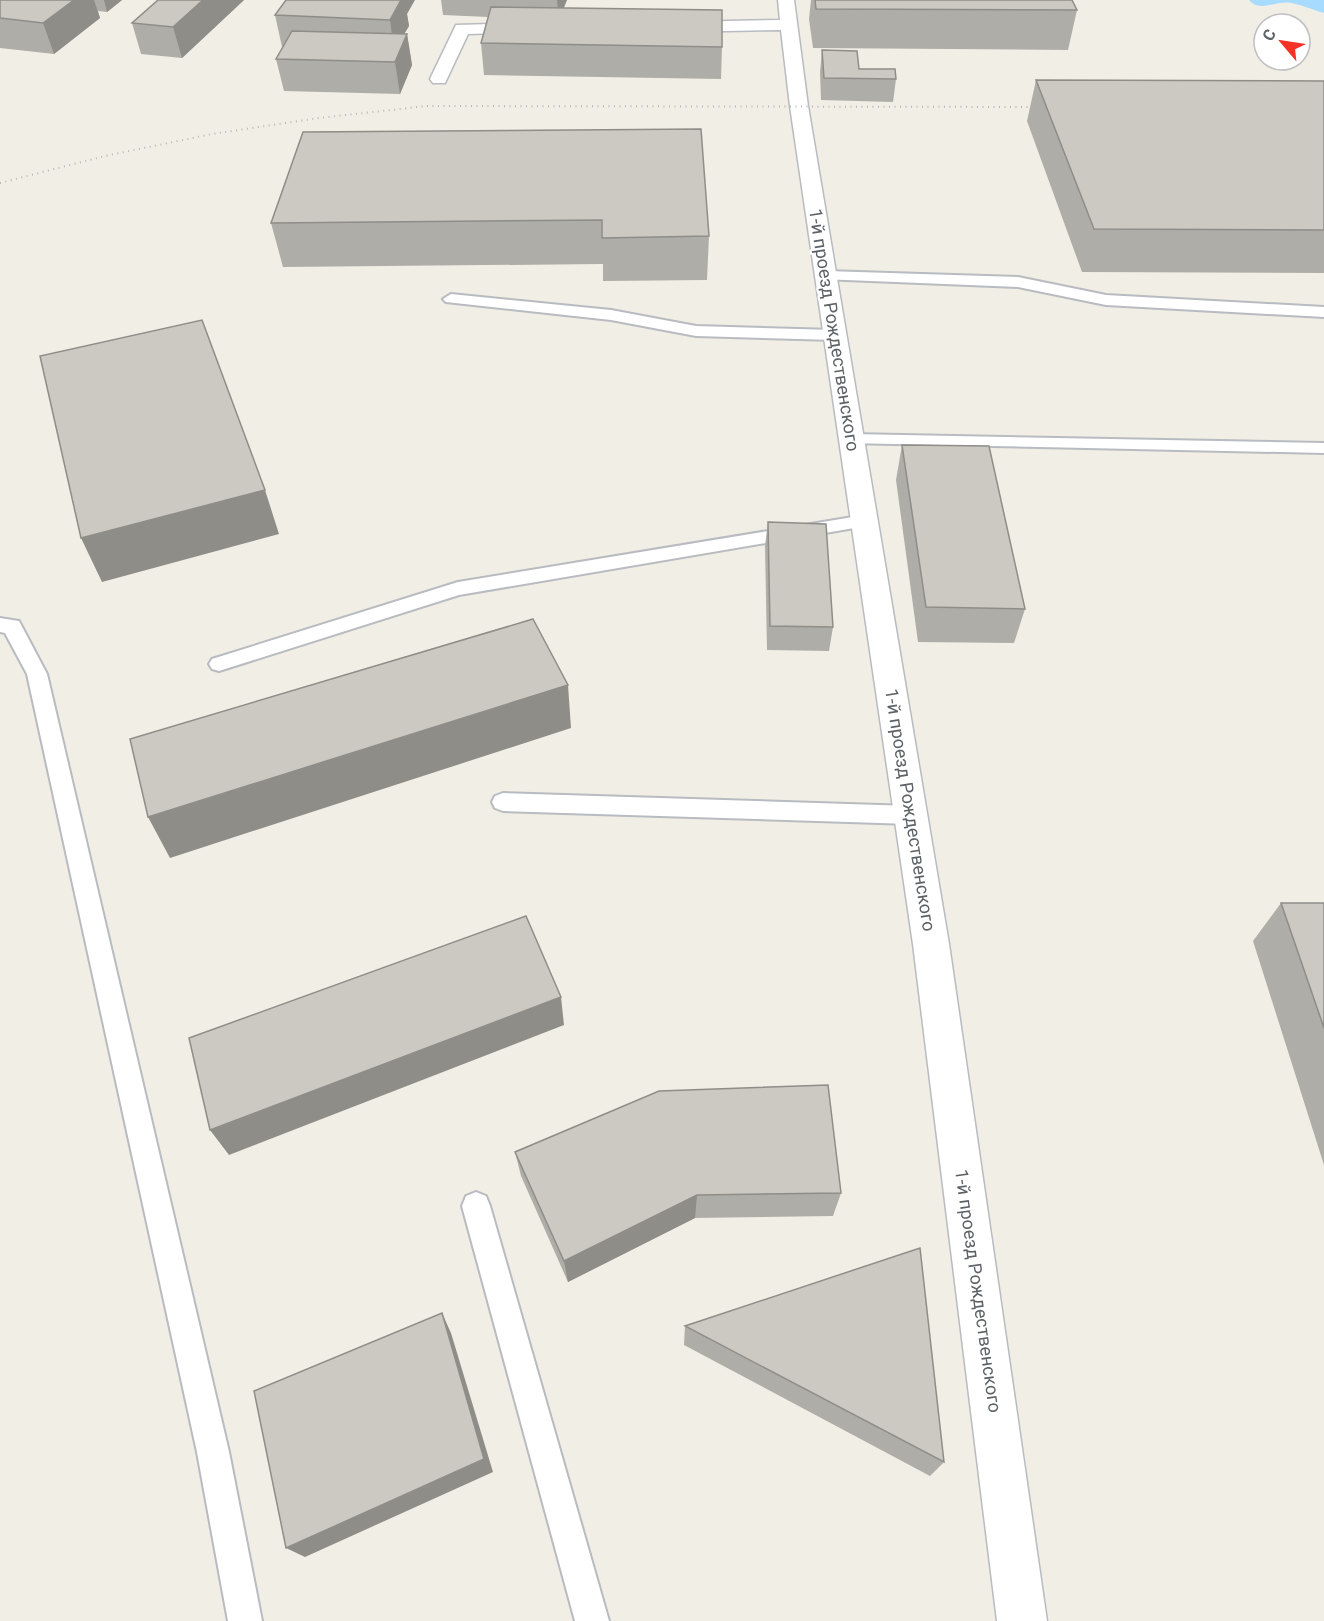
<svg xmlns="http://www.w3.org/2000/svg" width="1324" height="1621" font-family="Roboto,sans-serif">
	<rect width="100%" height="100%" fill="#f1eee5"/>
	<path fill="#a7dbff" d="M1249 0H1324V13C1313 10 1303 5 1291 3 1276 0 1260 13 1249 0Z"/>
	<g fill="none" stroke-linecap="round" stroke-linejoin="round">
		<g stroke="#b8bbc0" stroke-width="4">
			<path id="service" d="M826 271 1018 277 1106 295 1324 307V317L1106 305 1018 287 821 279 818 276 821 273Z
				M451 294 611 310 696 326 835 330 843 335 835 340 696 336 611 320 446 302 443 299Z
				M851 434 1324 443V453L845 443 842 439 845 435Z
				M865 515 872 517 874 521 872 525 459 595 219 671 212 669 209 664 212 659 458 582Z
				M0 618 19 621 47 674 229 1452 262 1621H228L197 1452 27 674 5 633 0 632Z
				M503 793 911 806 919 809 922 815 919 821 911 824 503 811 495 808 492 802 495 796Z
				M476 1192 486 1196 490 1206 609 1621H575L462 1206 466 1196Z"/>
		</g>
		<g stroke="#b8bbc0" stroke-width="3">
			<path id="minor" d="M778 0H794L808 106 949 944 1047 1621H997L913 944 790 106 781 30 677 32 671 31 668 27 671 23 677 22 780 20Z
				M529 23 535 24 538 28 535 32 468 34 445 83H433L430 79 456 25Z"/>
		</g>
		<use href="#service" fill="#fff" fill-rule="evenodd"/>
		<use href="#minor" fill="#fff" fill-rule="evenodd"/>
		<path stroke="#b6b7b8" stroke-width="2" stroke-dasharray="1 4.5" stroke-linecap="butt" d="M0 183 105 156 212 134 319 118 427 106 1046 107"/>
	</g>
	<path fill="#afada7" d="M0 0H122L107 12 98 11 100 18 54 54 0 48Z
		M158 0H244L182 58 141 54 132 23Z
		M441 0H567L563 8 722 47 721 79 484 75 481 43 488 17 443 15Z
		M811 0H1072L1077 10 1068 50 813 48 809 19Z
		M407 14 409 26 404 34H407L412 65 400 94 284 91 276 59 283 47H282L275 15Z
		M822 50 859 69 896 79 893 102 821 100 820 72Z
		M1036 80 1324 81V273L1082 272 1027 121Z
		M303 132 709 236 707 280 603 281V264L283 267 271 223Z
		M902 445 1025 609 1014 643 918 642 896 480Z
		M768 522 833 627 829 651 767 650 765 546Z
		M1281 903H1324V1165L1253 941Z
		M515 1152 841 1193 833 1216 695 1218 568 1282 521 1176Z
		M685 1326 944 1462 930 1476 684 1345Z"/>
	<path fill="#8f8d88" d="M74 0H94L100 18 54 54 43 23Z
		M104 0H122L107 12Z
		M203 0H244L182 58 173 27Z
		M401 0H415L407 14 409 26 394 51 390 20Z
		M557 0H567L559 20Z
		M407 34 412 65 400 94 395 62Z
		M265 490 279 534 102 582 81 538Z
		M568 685 571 728 170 858 148 817Z
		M561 997 564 1025 229 1155 210 1130Z
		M697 1195 695 1218 568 1282 564 1261Z
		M442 1313 451 1333 493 1472 305 1557 286 1548Z"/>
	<path fill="#ccc9c2" stroke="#8f8d88" stroke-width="1.5" d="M0 0H74L43 23 0 18Z
		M158 0H203L173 27 132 23Z
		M286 0H401L390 20 275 15Z
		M815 0H1072L1077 10 816 9Z
		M491 7 722 10V47L481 43Z
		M292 31 407 34 395 62 276 59Z
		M822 50 857 51 859 69H895L896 79 824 78Z
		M1036 80 1324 81V230L1094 229Z
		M701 129 709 236 602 238V220L271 223 303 132Z
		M202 320 265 490 81 538 40 356Z
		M902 445 989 446 1025 609 926 607Z
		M768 522 826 524 833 627 770 626Z
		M533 619 568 685 148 817 130 739Z
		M1281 903H1324V1028Z
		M526 916 561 997 210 1130 189 1038Z
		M828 1085 841 1193 697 1195 564 1261 515 1152 659 1091Z
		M920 1248 944 1462 685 1326Z
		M442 1313 484 1459 286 1548 254 1391Z"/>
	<g text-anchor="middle" stroke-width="4.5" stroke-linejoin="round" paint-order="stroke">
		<g font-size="18" fill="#5d6267" stroke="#fff">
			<text transform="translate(834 330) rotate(81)" y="6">1-й проезд Рождественского</text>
			<text transform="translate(910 810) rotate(81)" y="6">1-й проезд Рождественского</text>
			<text transform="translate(978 1291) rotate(82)" y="6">1-й проезд Рождественского</text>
		</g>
	</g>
	<g transform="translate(1282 42) rotate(299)"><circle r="28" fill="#ffffff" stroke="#bec0c2" stroke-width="1.5"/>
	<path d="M0-4.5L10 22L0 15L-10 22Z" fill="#f63126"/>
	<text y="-9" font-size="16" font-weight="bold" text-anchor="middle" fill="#5d6267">С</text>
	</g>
</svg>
